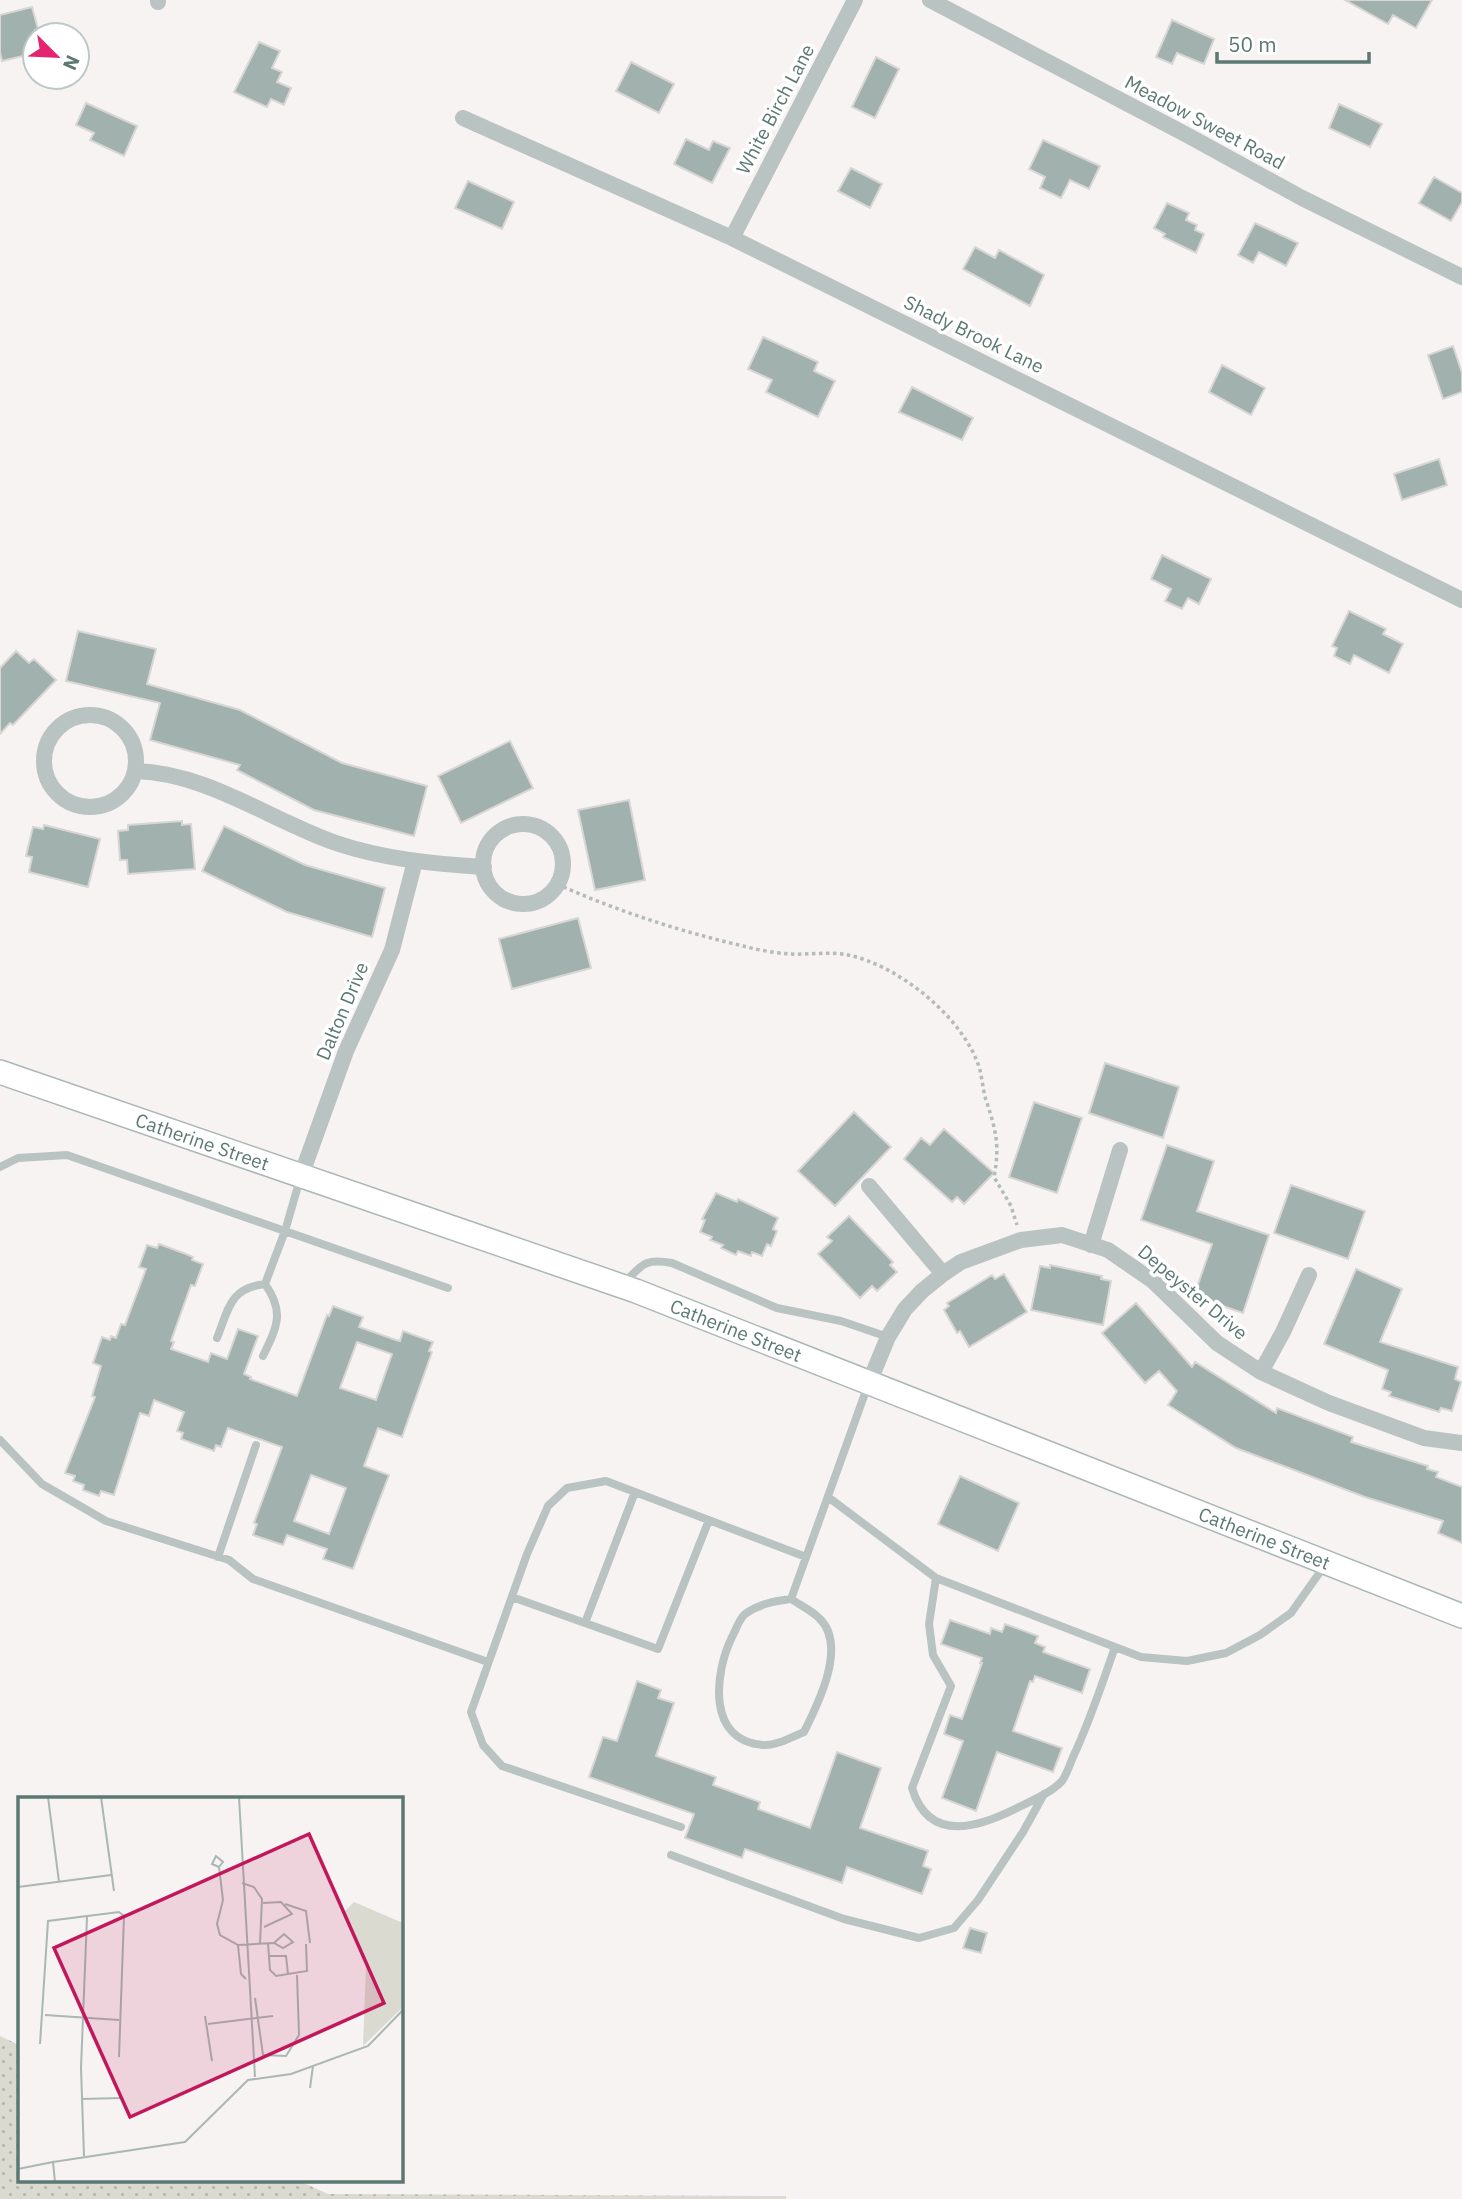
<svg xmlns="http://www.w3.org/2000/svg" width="1462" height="2199" font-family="'IBM Plex Sans',sans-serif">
	<defs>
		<pattern id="green-dots" width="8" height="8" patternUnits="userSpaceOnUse" patternTransform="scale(1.75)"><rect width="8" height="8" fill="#dbdad1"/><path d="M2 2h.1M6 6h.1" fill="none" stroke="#b5b6ae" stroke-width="1.8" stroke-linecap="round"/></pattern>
	</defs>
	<rect width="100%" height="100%" fill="#f6f3f2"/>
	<path fill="url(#green-dots)" d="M0 2036 19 2045V2180H297L328 2194 786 2196V2199H0Z"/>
	<path fill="#a0b1ae" stroke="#d7d6d5" stroke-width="2" fill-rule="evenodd" d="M1345 0H1432L1416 28 1393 15 1388 24Z
		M32 7 38 29 35 30V53L2 61 0 52V15Z
		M1172 20 1214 39 1204 64 1177 53 1172 64 1156 57Z
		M259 42 280 51 272 68 282 72 277 82 291 88 284 105 271 99 267 107 234 92Z
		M876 57 899 69 875 118 852 107Z
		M631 62 674 84 659 113 616 91Z
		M86 103 137 126 124 156 90 140 94 133 76 125Z
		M1339 104 1382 124 1370 147 1329 128Z
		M686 139 709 150 713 141 730 148 712 183 674 164Z
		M1043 140 1100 166 1089 189 1070 180 1061 198 1040 188 1045 177 1029 169Z
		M851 168 882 184 870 208 838 191Z
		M1434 177 1462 193V202L1451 221 1419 203Z
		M468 181 514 202 502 229 455 208Z
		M1167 203 1189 213 1186 220 1197 225 1195 230 1204 234 1196 253 1163 237 1165 234 1154 228Z
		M1255 223 1298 243 1286 266 1259 252 1253 263 1238 255Z
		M975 247 995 258 999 250 1044 275 1030 306 963 269Z
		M763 337 818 362 814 371 835 381 818 417 766 392 772 380 748 369Z
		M1453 346 1462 373V392L1443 399 1428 355Z
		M1222 365 1265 388 1251 415 1209 392Z
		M912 387 973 418 962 440 899 412Z
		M1439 459 1447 485 1402 500 1394 474Z
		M1162 555 1211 579 1199 604 1188 598 1182 609 1165 601 1171 589 1151 579Z
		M1349 611 1386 629 1383 634 1403 644 1389 673 1354 655 1350 664 1334 656 1337 648 1332 646Z
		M78 631 156 649 147 684 240 710 342 763 427 786 414 836 314 810 237 770 240 765 150 740 160 703 66 681Z
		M16 651 29 663 34 659 56 680 13 725 10 723 0 734V668Z
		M510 741 533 788 461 823 438 776Z
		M629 800 645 880 595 890 578 810Z
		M182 821V825L191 824 195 869 128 874 127 860H120L118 831 128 830V825Z
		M44 825 100 839 88 887 29 872 32 857 26 856 33 827 43 829Z
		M224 826 305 865 385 888 372 937 287 912 202 871Z
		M578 918 591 968 512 989 499 939Z
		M1105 1063 1179 1087 1163 1138 1089 1113Z
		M1034 1102 1082 1118 1057 1193 1009 1177Z
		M854 1112 891 1147 835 1206 798 1171Z
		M944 1129 994 1173 964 1204 957 1197 952 1202 904 1159 921 1138 930 1145Z
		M1167 1145 1214 1161 1197 1211 1269 1235 1243 1313 1194 1296 1212 1244 1141 1220Z
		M1291 1185 1365 1211 1348 1259 1274 1233Z
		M716 1193 737 1202 738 1199 778 1218 773 1229 777 1231 771 1246 767 1244 762 1256 752 1252 751 1256 738 1251 736 1255 721 1248 723 1245 710 1240 712 1237 700 1232 705 1220 702 1219Z
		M849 1216 893 1262 890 1265 897 1272 877 1291 872 1286 860 1298 818 1254 832 1241 827 1237Z
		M159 1244 186 1254 193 1257 192 1260 203 1264 195 1286 191 1285 171 1341 174 1342 171 1349 208 1362 211 1353 227 1359 238 1329 258 1336 244 1374 251 1377 250 1379 297 1396 327 1315 329 1316 333 1306 363 1317 359 1327 396 1340 400 1341 403 1331 433 1342 429 1351 432 1352 402 1437 378 1428 364 1466 389 1475 353 1569 323 1559 327 1549 287 1535 283 1545 253 1535 257 1524 254 1523 282 1447 228 1428 221 1447 216 1445 214 1451 181 1439 183 1433 177 1431 184 1412 154 1400 149 1416 140 1413 114 1495 101 1491 99 1496 83 1490 84 1485 73 1481 75 1476 65 1473 95 1397 92 1396 101 1366 93 1363 102 1337 110 1340 111 1336 116 1338 121 1324 125 1325 146 1269 139 1267 147 1245 157 1248ZM357 1342 392 1354 376 1400 340 1388ZM311 1475 346 1488 329 1534 294 1521Z
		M1050 1265 1102 1276 1101 1279 1111 1281 1103 1325 1031 1310 1040 1266 1050 1268Z
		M1356 1269 1402 1289 1380 1342 1458 1367 1455 1379 1461 1382 1452 1411 1441 1408 1439 1412 1389 1396 1391 1392 1382 1389 1388 1370 1324 1344Z
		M1004 1274 1027 1312 969 1347 960 1331 957 1333 944 1310 949 1306 947 1303 992 1275 995 1279Z
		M1136 1303 1192 1367 1195 1362 1276 1413 1277 1408 1353 1437 1351 1442 1428 1466 1427 1469 1438 1472 1436 1477 1462 1487V1543L1438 1533 1443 1521 1365 1497 1236 1448 1168 1405 1177 1391 1159 1371 1145 1383 1102 1333Z
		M960 1476 1019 1503 998 1551 938 1524Z
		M950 1620 990 1634 991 1628 1002 1632 1005 1624 1038 1636 1035 1643 1045 1647 1043 1652 1090 1669 1082 1693 1035 1676 1033 1682 1030 1681 1013 1731 1062 1748 1053 1772 997 1752 976 1811 942 1798 963 1741 944 1734 950 1715 962 1719 982 1663H980L982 1658 941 1644Z
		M637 1681 661 1690 658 1698 674 1703 656 1756 716 1777 713 1785 760 1802 758 1809 810 1828 837 1752 881 1768 860 1828 928 1851 923 1866 931 1869 922 1894 847 1867 842 1883 745 1849 742 1858 685 1838 694 1814 589 1777 603 1737 617 1741Z
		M970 1928 987 1933 981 1953 963 1948Z"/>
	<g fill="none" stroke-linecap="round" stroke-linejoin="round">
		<g stroke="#acb8b6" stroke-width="26">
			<g id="secondary">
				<path id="s1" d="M0 1072 636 1291 1462 1616"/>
			</g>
		</g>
		<path stroke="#b4bbba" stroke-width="3.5" stroke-dasharray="3.5 3.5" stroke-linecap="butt" d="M557 884C617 911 679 931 743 946 758 950 775 953 790 954 809 955 830 951 848 955 897 965 957 1013 976 1059 982 1071 982 1087 986 1100 996 1130 1000 1146 994 1177L1011 1206 1017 1225"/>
		<path stroke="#b9c3c1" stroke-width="8" d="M0 1167 18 1158 67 1155 448 1288
			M265 1284 285 1231 300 1179
			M623 1284C642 1265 644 1258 672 1263L777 1308 841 1321 888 1337
			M217 1338C229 1308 230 1288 265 1284
			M263 1356C277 1327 285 1312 265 1284
			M0 1440 42 1484 106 1521 229 1560 253 1579 488 1662
			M828 1497 936 1578 1141 1657 1187 1661 1226 1653 1260 1635 1291 1613 1325 1565
			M218 1557 256 1445
			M936 1578 929 1624 933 1655 951 1686 912 1788C929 1845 981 1827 1021 1806 1035 1799 1052 1792 1062 1781 1067 1774 1070 1764 1073 1757 1090 1721 1102 1684 1115 1647
			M512 1597 658 1649 709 1520
			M791 1599C800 1605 811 1610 819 1618 848 1645 818 1704 804 1732 792 1737 776 1746 763 1745 707 1741 714 1674 732 1637 736 1630 739 1619 745 1614 759 1604 774 1601 791 1599Z
			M791 1599 868 1385
			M585 1623 635 1492
			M681 1827 502 1766 483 1745 471 1712 527 1554 548 1506 567 1488 606 1481 806 1557
			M671 1855 844 1919 919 1938 954 1928 978 1900 1023 1832 1044 1794"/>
		<path stroke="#b9c3c1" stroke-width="16" d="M930 0 1187 135 1302 198 1462 277
			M158 2V0
			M463 118 732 238 1462 600
			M732 238 855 0
			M44 761a46 46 0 1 1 92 0a46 46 0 1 1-92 0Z
			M136 771C207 773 270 820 336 843 383 859 434 864 484 867
			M483 864a40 40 0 1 1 80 0a40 40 0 1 1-80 0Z
			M301 1176 346 1051 392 950 415 861
			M869 1186 943 1274
			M1091 1245 1120 1150
			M1261 1372 1283 1332 1309 1275
			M869 1383 888 1337 905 1309 922 1291 943 1274 961 1262 1021 1240 1062 1235 1108 1250 1153 1281 1217 1343 1261 1372 1329 1403 1424 1438 1462 1443"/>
		<use href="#secondary" stroke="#fff" stroke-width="23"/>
	</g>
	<g text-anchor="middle" stroke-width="7" stroke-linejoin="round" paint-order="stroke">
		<g font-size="19" fill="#5c7873" stroke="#fff">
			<text transform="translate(775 109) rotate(-62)" y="7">White Birch Lane</text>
			<text transform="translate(1205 122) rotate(28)" y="7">Meadow Sweet Road</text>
			<text transform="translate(974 334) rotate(26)" y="7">Shady Brook Lane</text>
			<text transform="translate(342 1011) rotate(-67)" y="7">Dalton Drive</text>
			<text dy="7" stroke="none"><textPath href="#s1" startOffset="214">Catherine Street</textPath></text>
			<text transform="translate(1193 1292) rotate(40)" y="7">Depeyster Drive</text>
			<text dy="7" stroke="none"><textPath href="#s1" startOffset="780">Catherine Street</textPath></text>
			<text dy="7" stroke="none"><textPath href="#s1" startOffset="1348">Catherine Street</textPath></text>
		</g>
	</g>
	<g transform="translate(18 1797)">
		<rect width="385" height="385" fill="#f6f3f2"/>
		<path d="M336 105 385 126V210L345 249 348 169 325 116Z" fill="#dbdad1"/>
		<path fill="none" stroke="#aab7b4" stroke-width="2" d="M30 0 41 85M83 0 96 94M221 0 237 280M201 70 194 67 198 59 205 65 201 70 205 103 199 127 202 138 220 148 256 146 265 151 275 145 266 137 256 146M224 86 236 90 244 102 242 147M0 90 93 78M245 106 263 105 274 117 246 130M267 107 288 114 292 146M250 146 252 173 258 179 289 174 288 147M220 148 223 177 228 182M251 159H268L270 177M237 201 245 258 268 259 281 238 279 178M27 218 101 223M187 219 194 264M190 227 255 219M22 247 30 124 101 115 106 119 101 260M292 291 295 269M63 302 104 301M66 359 63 271 69 120M35 365 167 345 230 283 273 277 350 249 385 213M0 372 35 365 37 385"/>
		<path fill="#c2185b" fill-opacity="0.15" stroke="#c2185b" stroke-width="3.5" d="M291 37 366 206 112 320 36 151Z"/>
		<rect width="385" height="385" fill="none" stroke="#5c7873" stroke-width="3.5"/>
	</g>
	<g transform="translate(56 56) rotate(114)"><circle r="33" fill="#ffffff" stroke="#bec9c7" stroke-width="2"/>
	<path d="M0-5L12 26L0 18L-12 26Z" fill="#e32470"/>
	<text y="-10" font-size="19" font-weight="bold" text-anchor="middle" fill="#5c7873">N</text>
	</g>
	<path d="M1217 52v10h152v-10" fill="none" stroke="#5c7873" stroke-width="3.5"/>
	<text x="1228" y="52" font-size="21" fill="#5c7873" stroke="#ffffff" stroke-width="5" paint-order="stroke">50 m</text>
</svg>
